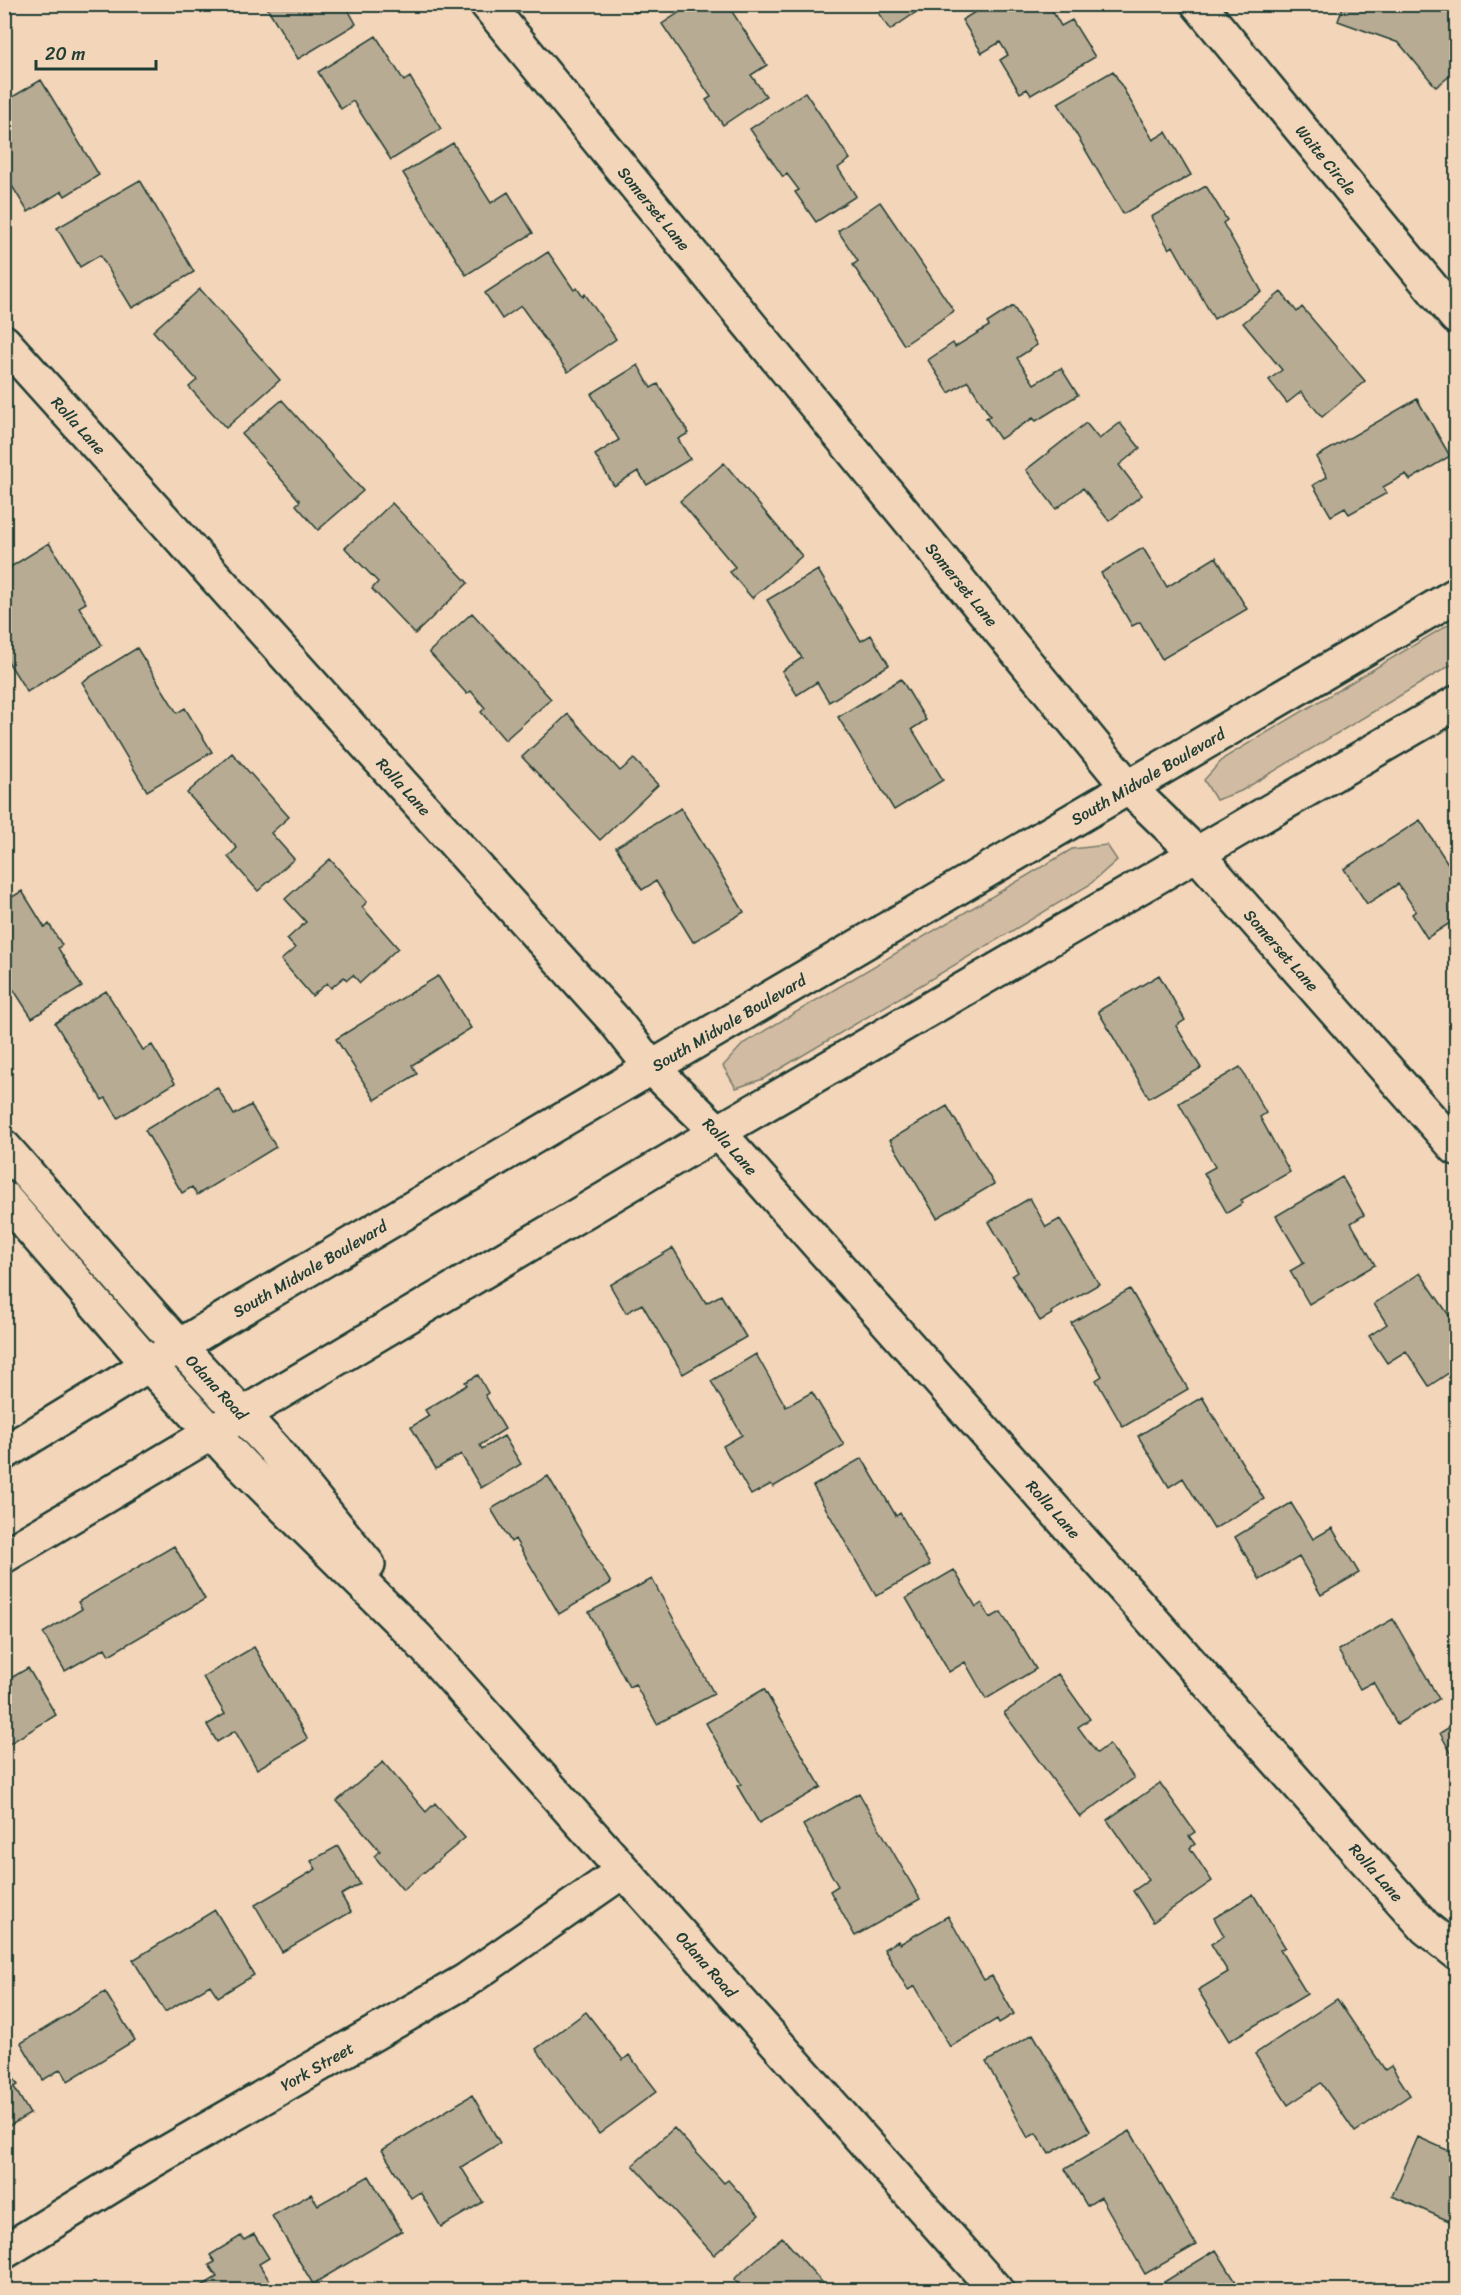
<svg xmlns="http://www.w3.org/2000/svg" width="1461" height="2295" font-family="Sriracha,sans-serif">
	<rect width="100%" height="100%" fill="#f3d5b9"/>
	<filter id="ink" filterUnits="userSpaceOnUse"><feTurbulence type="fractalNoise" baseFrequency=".0167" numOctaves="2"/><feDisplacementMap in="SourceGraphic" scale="12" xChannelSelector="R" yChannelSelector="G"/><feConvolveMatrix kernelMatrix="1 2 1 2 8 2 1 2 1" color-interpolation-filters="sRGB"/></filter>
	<g filter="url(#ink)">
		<path fill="#d1bca3" stroke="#787c6c" stroke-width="1.5" d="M1456 620V662L1241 791 1216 800 1204 780 1224 758Z
			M1107 845 1117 860 1089 885 763 1079 736 1088 723 1066 744 1043 1072 849Z"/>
		<path fill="#b8ab94" stroke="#1f3d34" stroke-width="1.5" d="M265 4H345L356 24 298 59Z
			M630 4H650L635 13Z
			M692 4H727L767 65 751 75 766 96 723 125 706 100 711 97 662 24Z
			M872 4H924L925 6 890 30Z
			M977 4H1054L1050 7 1061 26 1072 20 1095 57 1031 95 1027 89 1020 93 1000 60 1008 55 1000 42 982 53 962 20 980 9Z
			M1344 4H1445L1456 19V71L1436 87 1399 43 1338 21Z
			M376 36 404 81 410 77 441 129 391 160 353 101 341 109 318 72Z
			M1113 71 1153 140 1166 132 1191 175 1123 214 1058 103Z
			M41 80 99 175 65 196 62 191 28 212 4 173V102Z
			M805 92 850 159 838 168 856 196 816 222 795 192 799 190 787 174 783 177 750 129Z
			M453 143 491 203 508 192 533 233 466 275 403 173Z
			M140 180 194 272 132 308 100 255 80 267 57 228Z
			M1206 186 1227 220 1223 223 1262 292 1214 319 1173 246 1169 249 1151 217Z
			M880 202 954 311 904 345 853 265 858 261 838 231Z
			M548 252 574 290 577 288 583 297 585 294 616 339 568 372 521 306 502 319 485 293Z
			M200 289 280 380 226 428 189 387 197 380 153 331Z
			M1281 292 1297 312 1302 307 1365 381 1322 417 1301 392 1287 403 1269 380 1282 370 1243 323Z
			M1013 306 1037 345 1017 358 1034 384 1061 368 1078 395 1036 421 1033 418 1000 439 986 418 990 416 968 381 949 393 928 360 953 343 955 347 989 326 987 323Z
			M638 365 651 388 658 384 689 433 678 439 690 459 647 485 638 471 614 486 595 455 619 440 591 394Z
			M1417 399 1450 456 1410 480 1406 474 1383 487 1387 493 1349 514 1345 508 1331 516 1313 485 1327 477 1316 457Z
			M282 400 363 491 318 530 296 505 300 501 242 434Z
			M1086 423 1099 439 1120 423 1140 448 1119 465 1142 495 1109 521 1083 488 1056 509 1026 470Z
			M724 463 802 556 752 598 730 572 735 567 680 501Z
			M392 503 468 583 415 634 372 589 378 582 345 548Z
			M49 543 86 603 79 607 102 645 27 692 4 655V571Z
			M1143 548 1167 587 1216 557 1247 609 1162 659 1140 622 1132 626 1101 573Z
			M818 570 861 641 871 635 889 665 829 702 817 682 797 695 782 671 802 658 767 600Z
			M472 613 551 699 505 740 481 712 485 708 471 691 467 694 429 652Z
			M137 648 177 713 185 708 212 752 147 791 82 682Z
			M901 679 926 720 912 729 943 780 894 810 838 717Z
			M568 714 620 771 634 759 658 785 600 840 522 757Z
			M232 753 289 817 271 833 294 859 258 891 228 857 237 848 187 793Z
			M681 808 744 912 693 942 656 881 642 890 616 847Z
			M1420 820 1456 876V919L1427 938 1412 914 1416 911 1398 884 1367 904 1344 869Z
			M330 859 367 902 362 907 398 948 360 983 353 975 347 980 344 977 331 988 327 983 312 996 281 960 295 948 287 939 306 922 285 899Z
			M22 891 45 928 49 924 62 945 58 948 82 987 32 1018 4 975V902Z
			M1159 975 1185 1020 1176 1026 1201 1068 1149 1098 1098 1011Z
			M438 976 471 1028 412 1065 417 1074 375 1100 336 1039Z
			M106 991 143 1050 152 1045 175 1083 118 1118 106 1098 102 1100 55 1023Z
			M1240 1067 1266 1113 1260 1117 1290 1172 1241 1200 1243 1203 1227 1213 1204 1173 1215 1167 1179 1103Z
			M217 1087 234 1115 251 1105 276 1147 197 1195 192 1187 182 1193 145 1130Z
			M947 1106 994 1184 937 1218 890 1140Z
			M1342 1177 1364 1215 1351 1223 1375 1265 1309 1304 1290 1271 1304 1263 1276 1216Z
			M1030 1198 1046 1227 1060 1219 1099 1284 1051 1312 1052 1314 1040 1321 1012 1276 1018 1272 989 1222Z
			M673 1248 706 1303 721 1295 746 1337 683 1374 642 1304 626 1313 610 1285Z
			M1420 1273 1455 1324 1456 1323V1368L1429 1386 1406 1351 1387 1363 1369 1336 1387 1324 1374 1304Z
			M1130 1289 1188 1389 1123 1427 1096 1380 1102 1376 1071 1323Z
			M756 1354 786 1407 812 1392 844 1445 773 1487 771 1484 751 1495 723 1446 742 1435 711 1381Z
			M478 1375 488 1393 485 1395 505 1429 480 1445 482 1449 504 1436 521 1464 481 1488 461 1454 436 1469 411 1427 429 1416 425 1410 467 1385 465 1382Z
			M1202 1397 1264 1499 1214 1529 1183 1478 1169 1487 1138 1436Z
			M862 1458 896 1516 900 1513 930 1565 876 1596 813 1486Z
			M548 1476 611 1583 559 1614 515 1539 511 1542 491 1509Z
			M1291 1503 1313 1539 1332 1528 1359 1573 1321 1595 1299 1557 1260 1580 1235 1537Z
			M174 1546 205 1599 109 1655 105 1648 65 1671 43 1633 82 1609 78 1602Z
			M954 1570 976 1607 982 1603 990 1618 1001 1612 1036 1669 986 1699 965 1662 949 1672 906 1598Z
			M652 1579 714 1694 657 1724 635 1684 629 1687 589 1612Z
			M1393 1619 1439 1699 1397 1724 1373 1682 1360 1689 1338 1650Z
			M254 1647 308 1739 257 1769 235 1731 217 1742 207 1725 225 1714 203 1677Z
			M28 1668 56 1715 4 1747V1682Z
			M1058 1674 1090 1719 1078 1727 1097 1753 1109 1744 1134 1778 1080 1817 1004 1713Z
			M764 1689 821 1787 759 1823 737 1786 741 1784 706 1723Z
			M1456 1723V1762L1440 1733Z
			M383 1762 426 1812 435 1803 465 1838 403 1890 374 1856 380 1851 337 1801Z
			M1160 1783 1195 1832 1189 1836 1195 1844 1190 1848 1212 1881 1153 1922 1133 1891 1149 1880 1107 1820Z
			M859 1793 920 1899 855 1936 830 1891 838 1886 803 1825Z
			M338 1846 360 1884 341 1895 351 1912 282 1952 255 1905 316 1869 311 1861Z
			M1253 1894 1285 1947 1280 1950 1307 1994 1229 2041 1198 1990 1228 1972 1211 1944 1224 1936 1214 1918Z
			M215 1910 254 1975 218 1997 210 1985 165 2012 133 1960Z
			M948 1916 984 1980 992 1976 1014 2014 999 2023 997 2019 950 2047 915 1986 908 1990 884 1949 898 1941 900 1944Z
			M105 1992 135 2040 68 2081 61 2069 43 2080 21 2043Z
			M1337 1999 1385 2070 1391 2066 1410 2095 1355 2132 1321 2083 1288 2105 1255 2054Z
			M586 2012 623 2060 629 2055 657 2091 599 2134 536 2049Z
			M1033 2034 1090 2131 1049 2154 1036 2133 1028 2138 986 2062Z
			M6 2066 18 2085 14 2087 30 2114 4 2129V2067Z
			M472 2095 500 2143 461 2167 483 2202 441 2227 420 2192 411 2198 382 2150Z
			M674 2128 724 2183 728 2180 759 2215 714 2255 633 2165Z
			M1130 2131 1196 2245 1145 2274 1101 2197 1087 2206 1065 2169Z
			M1418 2137 1456 2154V2224L1392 2196Z
			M369 2176 402 2231 313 2284 272 2216 311 2194 318 2205Z
			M254 2234 269 2258 259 2264 275 2290H195L217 2277 209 2265 215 2262 210 2255 241 2236 244 2240Z
			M782 2237 829 2290H743L734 2279Z
			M1216 2250 1241 2290H1169L1164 2282Z"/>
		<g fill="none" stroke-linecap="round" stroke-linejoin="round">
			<g stroke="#1f3d34" stroke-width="38">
				<g id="minor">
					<path id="s1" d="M487 4 1128 787 1197 854 1456 1148"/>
					<path id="s2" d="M1198 4 1456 317"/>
					<path id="s3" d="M4 342 614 1020 651 1067 718 1132 746 1163 1426 1928 1456 1952"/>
					<path id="s4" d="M4 1147 180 1347 273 1448 368 1565"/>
					<path id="s5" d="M4 1198 149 1365 242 1465 417 1638 996 2290"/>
					<path id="s6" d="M4 2252 152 2161 465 1981 623 1871"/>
				</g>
			</g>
			<g stroke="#1f3d34" stroke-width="38">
				<g id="major">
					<path id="s7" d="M4 1453 222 1320 1456 595"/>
					<path d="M4 1556 718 1132 1456 703"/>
				</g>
			</g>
			<use href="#minor" stroke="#f3d5b9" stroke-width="33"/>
			<use href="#major" stroke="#f3d5b9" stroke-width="33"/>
		</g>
	</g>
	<g text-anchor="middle" stroke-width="5" stroke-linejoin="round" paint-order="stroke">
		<g font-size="16" fill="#1f3d34" stroke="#f3d5b9">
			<text dy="6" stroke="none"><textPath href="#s2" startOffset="202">Waite Circle</textPath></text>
			<text dy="6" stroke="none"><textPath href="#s1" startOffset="264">Somerset Lane</textPath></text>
			<text dy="6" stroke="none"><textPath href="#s3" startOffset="112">Rolla Lane</textPath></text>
			<text dy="6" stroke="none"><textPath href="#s1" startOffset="750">Somerset Lane</textPath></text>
			<text dy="6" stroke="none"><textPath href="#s7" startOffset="1329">South Midvale Boulevard</textPath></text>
			<text dy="6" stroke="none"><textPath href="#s3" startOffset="598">Rolla Lane</textPath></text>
			<text dy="6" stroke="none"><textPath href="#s1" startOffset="1236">Somerset Lane</textPath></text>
			<text dy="6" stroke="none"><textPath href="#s7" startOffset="843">South Midvale Boulevard</textPath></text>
			<text dy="6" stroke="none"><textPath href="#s3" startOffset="1084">Rolla Lane</textPath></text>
			<text dy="6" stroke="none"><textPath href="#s7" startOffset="357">South Midvale Boulevard</textPath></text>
			<text dy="6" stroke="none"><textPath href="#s4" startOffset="321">Odana Road</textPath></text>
			<text dy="6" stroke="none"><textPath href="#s3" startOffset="1570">Rolla Lane</textPath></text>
			<text dy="6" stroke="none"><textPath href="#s3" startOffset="2056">Rolla Lane</textPath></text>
			<text dy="6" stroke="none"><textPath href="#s5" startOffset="1040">Odana Road</textPath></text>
			<text dy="6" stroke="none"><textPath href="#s6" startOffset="364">York Street</textPath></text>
		</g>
	</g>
	<rect width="1461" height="2295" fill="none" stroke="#f3d5b9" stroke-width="24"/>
	<rect x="12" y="12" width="1437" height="2271" fill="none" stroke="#1f3d34" stroke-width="2" filter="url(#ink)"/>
	<path d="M36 60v9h120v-9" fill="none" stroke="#1f3d34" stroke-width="3"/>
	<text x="45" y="60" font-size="18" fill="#1f3d34" stroke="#f3d5b9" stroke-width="4.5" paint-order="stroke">20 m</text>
</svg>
